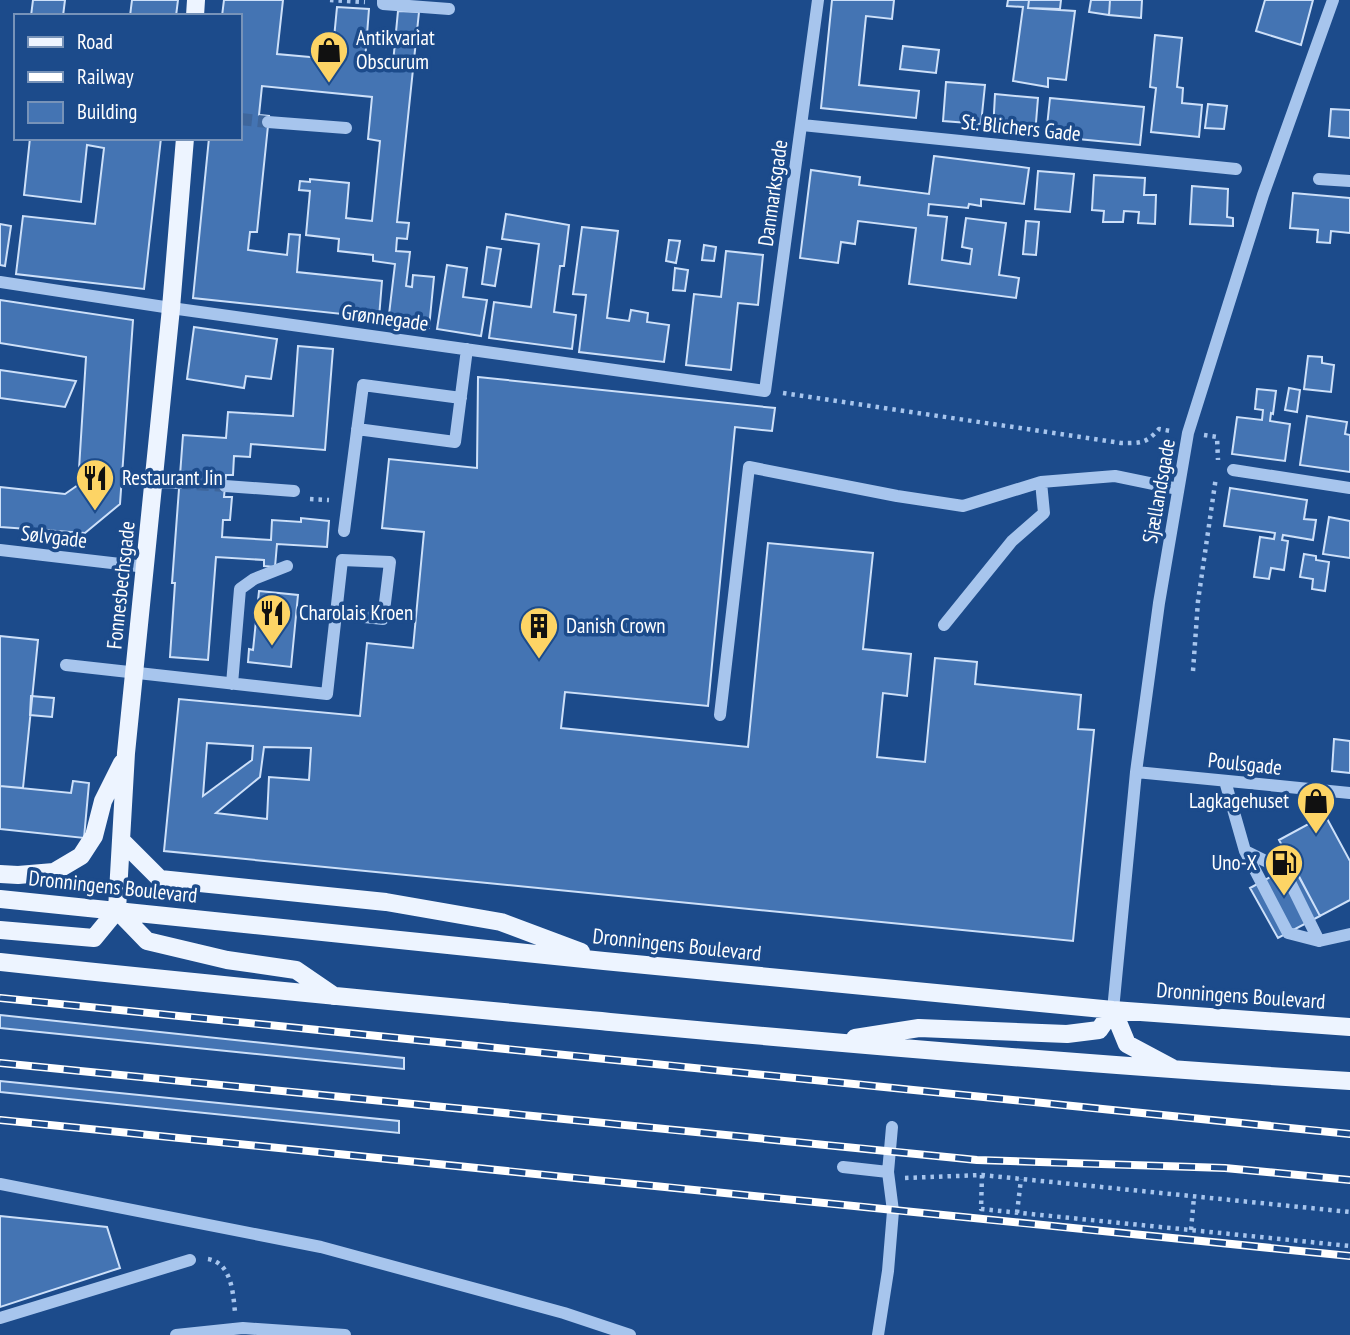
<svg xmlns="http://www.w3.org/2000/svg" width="1350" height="1335" font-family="'PT Sans Narrow',sans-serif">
	<rect width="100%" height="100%" fill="#1c4b8b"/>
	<path fill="#4474b3" stroke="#cde0f9" stroke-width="2" fill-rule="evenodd" d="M33 0H65L63 16H31Z
		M132 0H178L176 16H130Z
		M224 0H283L277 54 332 59 337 7 369 9 365 60 393 63 398 11 419 12 397 222 409 223 407 239 397 238 396 251 410 252 406 286 412 287 413 275 434 277 429 328 388 323 395 264 373 261V255L338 251 339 239 306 235 310 191 299 190 300 181 310 182V179L349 183 346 218 372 221 380 141 368 139 372 97 262 86 259 115 269 116 257 232H250L248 250 287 255 289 234 300 235 297 272 382 281 379 318 193 298 209 138H240V16H222Z
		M832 0H894L892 19 866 16 859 85 919 91 916 118 821 108Z
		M1008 0H1029L1028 8 1075 11 1066 80 1048 78V87L1013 81 1023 7 1007 6Z
		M1029 0H1061L1060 9 1028 8Z
		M1091 0H1110L1109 15 1089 12Z
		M1110 0H1142L1141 18 1109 15Z
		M1265 0H1313L1301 45 1256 31Z
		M1155 35 1182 38 1177 87 1183 88 1182 103 1202 105 1199 137 1151 132 1156 88 1150 87Z
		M903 46 939 50 936 73 900 69Z
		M946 82 985 85 981 124 943 121Z
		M995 94 1038 98 1035 135 993 131Z
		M1050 98 1144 107 1140 145 1046 136Z
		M1208 104 1227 106 1224 129 1205 128Z
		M1331 109 1350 110V138L1329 136Z
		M30 138H161L144 289 16 274 23 216 95 224 104 148 87 145 81 202 24 195Z
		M934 156 1029 168 1024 204 981 199V206L969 204 968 208 929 204 928 215 947 217 942 260 970 264 972 249 962 247 966 218 1006 223 999 275 1019 278 1016 298 909 284 916 228 858 221 855 244 841 242 838 263 800 258 811 170 860 177 859 185 929 194Z
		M1038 171 1074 174 1070 212 1035 209Z
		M1094 175 1145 178 1144 195H1156L1155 224 1138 223 1139 212 1124 211 1123 222H1103L1104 211 1092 210Z
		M1192 186 1228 189 1227 217 1233 218V226L1190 224Z
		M1293 193 1350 198V233L1331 231 1330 243 1317 242 1318 230 1290 228Z
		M506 214 569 225 564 266H560L554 312 576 315 572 349 489 338 494 302 531 307 539 244 502 239Z
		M1026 221 1039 222 1036 255 1023 254Z
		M0 224 11 226 5 266 0 265Z
		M582 227 618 231 607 318 629 321 631 310 648 313 647 322 669 325 664 362 579 352 586 295 573 294Z
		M669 240 680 241 676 263 666 261Z
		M704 245 716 247 714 261 702 260Z
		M487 247 501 249 495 286 482 284Z
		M726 251 763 255 758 305 738 303 731 370 686 365 694 294 721 297Z
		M447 265 467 268 463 297 487 300 481 336 437 329Z
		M675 268 688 270 685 291 673 290Z
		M0 300 133 320 120 504 85 533 0 527V487L65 494 78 485 86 357 0 343Z
		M194 327 277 339 271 379 246 376 244 388 187 379Z
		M298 346 333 349 325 450 251 444 250 457 234 456 233 475H226L224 497H232L230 520H223L222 537 271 540 272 520 301 522V518L329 521 327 547 277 544 275 567 264 566V560L216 557 208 660 170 657 175 583H172L183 435 226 438 228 412 293 416Z
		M1308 356 1322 357V363L1334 365 1331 392 1304 389Z
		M0 370 76 381 65 407 0 398Z
		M478 377 775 408 772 431 735 427 708 706 565 692 561 728 748 747 768 543 873 553 863 649 911 654 907 696 883 693 877 757 925 762 935 658 977 662 975 684 1081 695 1078 729 1094 730 1073 941 164 851 179 699 360 716 367 643 413 648 424 532 382 528 389 459 477 468ZM207 743 253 746 252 760 203 796ZM264 747 311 748 309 780 269 777 267 819 216 813 260 777Z
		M1289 388 1300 390 1297 412 1285 410Z
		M1257 389 1276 391 1273 414 1271 413 1270 421 1290 424 1285 461 1232 454 1237 417 1262 420 1263 410 1255 409Z
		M1307 416 1347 422 1345 434 1350 435V472L1300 465Z
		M1230 488 1307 500 1304 519 1316 520 1313 540 1283 535 1282 540 1288 541 1284 570 1271 568 1269 579 1254 577 1260 537 1274 539 1275 533 1224 526Z
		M1329 517 1350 521V558L1323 554Z
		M1304 554 1316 556V560L1329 562 1325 591 1312 589 1313 579 1300 577Z
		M259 591 298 595 291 667 248 662 249 649 253 650Z
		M0 636 38 640 23 788 0 786Z
		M31 696 54 698 52 717 30 715Z
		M1334 739 1350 741V773L1332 771Z
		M73 781 89 783 84 838 0 829V786L71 793Z
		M1325 815 1350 861V900L1320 916 1279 840Z
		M1293 865 1320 916 1278 938 1250 888Z
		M0 1015 404 1058V1069L0 1028Z
		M0 1081 399 1121V1133L0 1092Z
		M0 1216 107 1227 120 1268 0 1307Z"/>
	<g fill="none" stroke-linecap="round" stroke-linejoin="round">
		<path stroke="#3e669c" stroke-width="12" stroke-dasharray="12 6" stroke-linecap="butt" d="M240 119 268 122
			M179 483 225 486"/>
		<path stroke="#a7c5ed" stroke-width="4.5" stroke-dasharray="3.5 5" stroke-linecap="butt" d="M330 0 365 2
			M783 393 1121 443C1140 443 1146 444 1159 429L1171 431
			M1204 435 1217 437 1218 460
			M310 499 329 500
			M1193 671 1198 601 1216 477
			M982 1175 981 1209 1350 1246
			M905 1178 982 1175 1350 1212
			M1017 1213 1021 1179
			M1191 1230 1194 1197
			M208 1259C232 1263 233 1294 235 1312"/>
		<path stroke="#a7c5ed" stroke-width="12" d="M383 0V4L449 9
			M268 122 346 128
			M802 125 1236 169
			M1319 179 1350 181
			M0 282 171 308 765 391 818 0
			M357 429 455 442 467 349
			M1233 470 1350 488
			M154 482 179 483
			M225 486 294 491
			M344 531 363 385 461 398
			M0 550 146 567
			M944 625 1012 541 1044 513 1041 482
			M66 665 327 694 342 560 390 562 383 619 336 614
			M232 684 240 589 254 579 287 566
			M720 715 749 467 897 496 963 506 1041 482 1115 476 1178 489
			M1136 772 1350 793
			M1225 781 1245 851 1288 933 1319 941 1350 934
			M1245 851 1284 870 1319 941
			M1113 1010 1136 772 1159 603 1188 433 1263 195 1333 0
			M843 1167 888 1172
			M0 1184 321 1247 564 1313 630 1335
			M0 1318 190 1260
			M176 1335 243 1328 345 1335
			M878 1335 888 1271 893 1211 888 1172 892 1127"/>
		<path stroke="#edf4ff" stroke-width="18" d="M195 16 196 0
			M121 840 160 879 386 902 501 922 581 952
			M0 874 18 875 54 872 81 856 94 836 103 801 122 763
			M0 899 604 961 1113 1010 1350 1027
			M117 910 126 753 171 308 185 138
			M117 910 147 941 227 960 296 970 334 996
			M0 930 94 938 117 910
			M0 962C203 984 407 1003 610 1022 856 1045 1103 1066 1350 1081
			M1113 1010 1127 1044 1172 1068
			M855 1038 919 1028 1067 1034 1099 1030 1113 1010"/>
		<g stroke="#fff" stroke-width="8">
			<path id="rail" d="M0 998 1350 1134
				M0 1063 977 1160 1225 1168 1350 1180
				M0 1120 1350 1256"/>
		</g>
		<use href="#rail" stroke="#1c4b8b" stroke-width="5" stroke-dasharray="16" stroke-linecap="butt"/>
	</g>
	<defs>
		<g id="shop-pin" transform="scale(2.0125)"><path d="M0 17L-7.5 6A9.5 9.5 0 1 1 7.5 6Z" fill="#fdd465" stroke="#1c4b8b"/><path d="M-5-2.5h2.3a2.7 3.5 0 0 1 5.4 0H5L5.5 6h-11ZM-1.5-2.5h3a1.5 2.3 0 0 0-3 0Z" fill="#111"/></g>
		<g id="restaurant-pin" transform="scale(2.0125)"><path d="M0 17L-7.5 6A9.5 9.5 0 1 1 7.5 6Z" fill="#fdd465" stroke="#1c4b8b"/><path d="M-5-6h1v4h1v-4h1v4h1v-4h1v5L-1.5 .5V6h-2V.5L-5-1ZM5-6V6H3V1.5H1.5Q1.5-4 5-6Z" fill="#111"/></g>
		<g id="building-pin" transform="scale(2.0125)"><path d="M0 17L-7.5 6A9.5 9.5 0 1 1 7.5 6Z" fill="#fdd465" stroke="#1c4b8b"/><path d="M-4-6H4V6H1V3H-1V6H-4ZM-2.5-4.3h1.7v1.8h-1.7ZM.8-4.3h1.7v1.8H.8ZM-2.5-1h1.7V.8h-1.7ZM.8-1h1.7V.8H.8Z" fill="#111"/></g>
		<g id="fuel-pin" transform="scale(2.0125)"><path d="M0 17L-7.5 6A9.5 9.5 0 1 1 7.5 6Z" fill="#fdd465" stroke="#1c4b8b"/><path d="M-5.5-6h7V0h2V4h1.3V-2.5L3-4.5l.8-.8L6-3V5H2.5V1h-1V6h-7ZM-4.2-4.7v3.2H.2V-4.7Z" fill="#111"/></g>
	</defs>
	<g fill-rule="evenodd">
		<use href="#shop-pin" x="329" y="50"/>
		<use href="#restaurant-pin" x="95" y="478"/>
		<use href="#restaurant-pin" x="272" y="613"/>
		<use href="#building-pin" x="539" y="626"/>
		<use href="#shop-pin" x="1316" y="801"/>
		<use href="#fuel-pin" x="1284" y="863"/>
	</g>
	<g text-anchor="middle" stroke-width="7" stroke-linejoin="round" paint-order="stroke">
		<g font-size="21" fill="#fff" stroke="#1c4b8b" text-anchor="start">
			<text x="356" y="45">Antikvariat<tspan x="356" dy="24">Obscurum</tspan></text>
			<text x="122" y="485">Restaurant Jin</text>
			<text x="299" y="620">Charolais Kroen</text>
			<text x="566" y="633">Danish Crown</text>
			<text x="1289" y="808" text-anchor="end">Lagkagehuset</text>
			<text x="1257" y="870" text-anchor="end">Uno-X</text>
		</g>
		<g font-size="21" fill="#fff" stroke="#1c4b8b">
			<text transform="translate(1021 128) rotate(6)" y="7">St. Blichers Gade</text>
			<text transform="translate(773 193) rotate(-82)" y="7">Danmarksgade</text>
			<text transform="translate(385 318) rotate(8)" y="7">Grønnegade</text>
			<text transform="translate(1159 491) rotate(-80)" y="7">Sjællandsgade</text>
			<text transform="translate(54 537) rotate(7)" y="7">Sølvgade</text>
			<text transform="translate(121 585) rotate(-84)" y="7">Fonnesbechsgade</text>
			<text transform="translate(1245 764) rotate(6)" y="7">Poulsgade</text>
			<text transform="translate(113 887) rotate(6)" y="7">Dronningens Boulevard</text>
			<text transform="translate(677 945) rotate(6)" y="7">Dronningens Boulevard</text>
			<text transform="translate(1241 996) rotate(4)" y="7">Dronningens Boulevard</text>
		</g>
	</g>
	<rect x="14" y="14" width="228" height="126" fill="#1c4b8b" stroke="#7793b9" stroke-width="2"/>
	<rect x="28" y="37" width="35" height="10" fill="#edf4ff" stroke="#7793b9" stroke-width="2"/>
	<text x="77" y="49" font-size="21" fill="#ffffff">Road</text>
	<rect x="28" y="72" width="35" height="10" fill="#ffffff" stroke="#7793b9" stroke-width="2"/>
	<text x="77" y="84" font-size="21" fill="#ffffff">Railway</text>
	<rect x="28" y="102" width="35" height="21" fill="#4474b3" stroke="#7793b9" stroke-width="2"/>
	<text x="77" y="119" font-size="21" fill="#ffffff">Building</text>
</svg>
